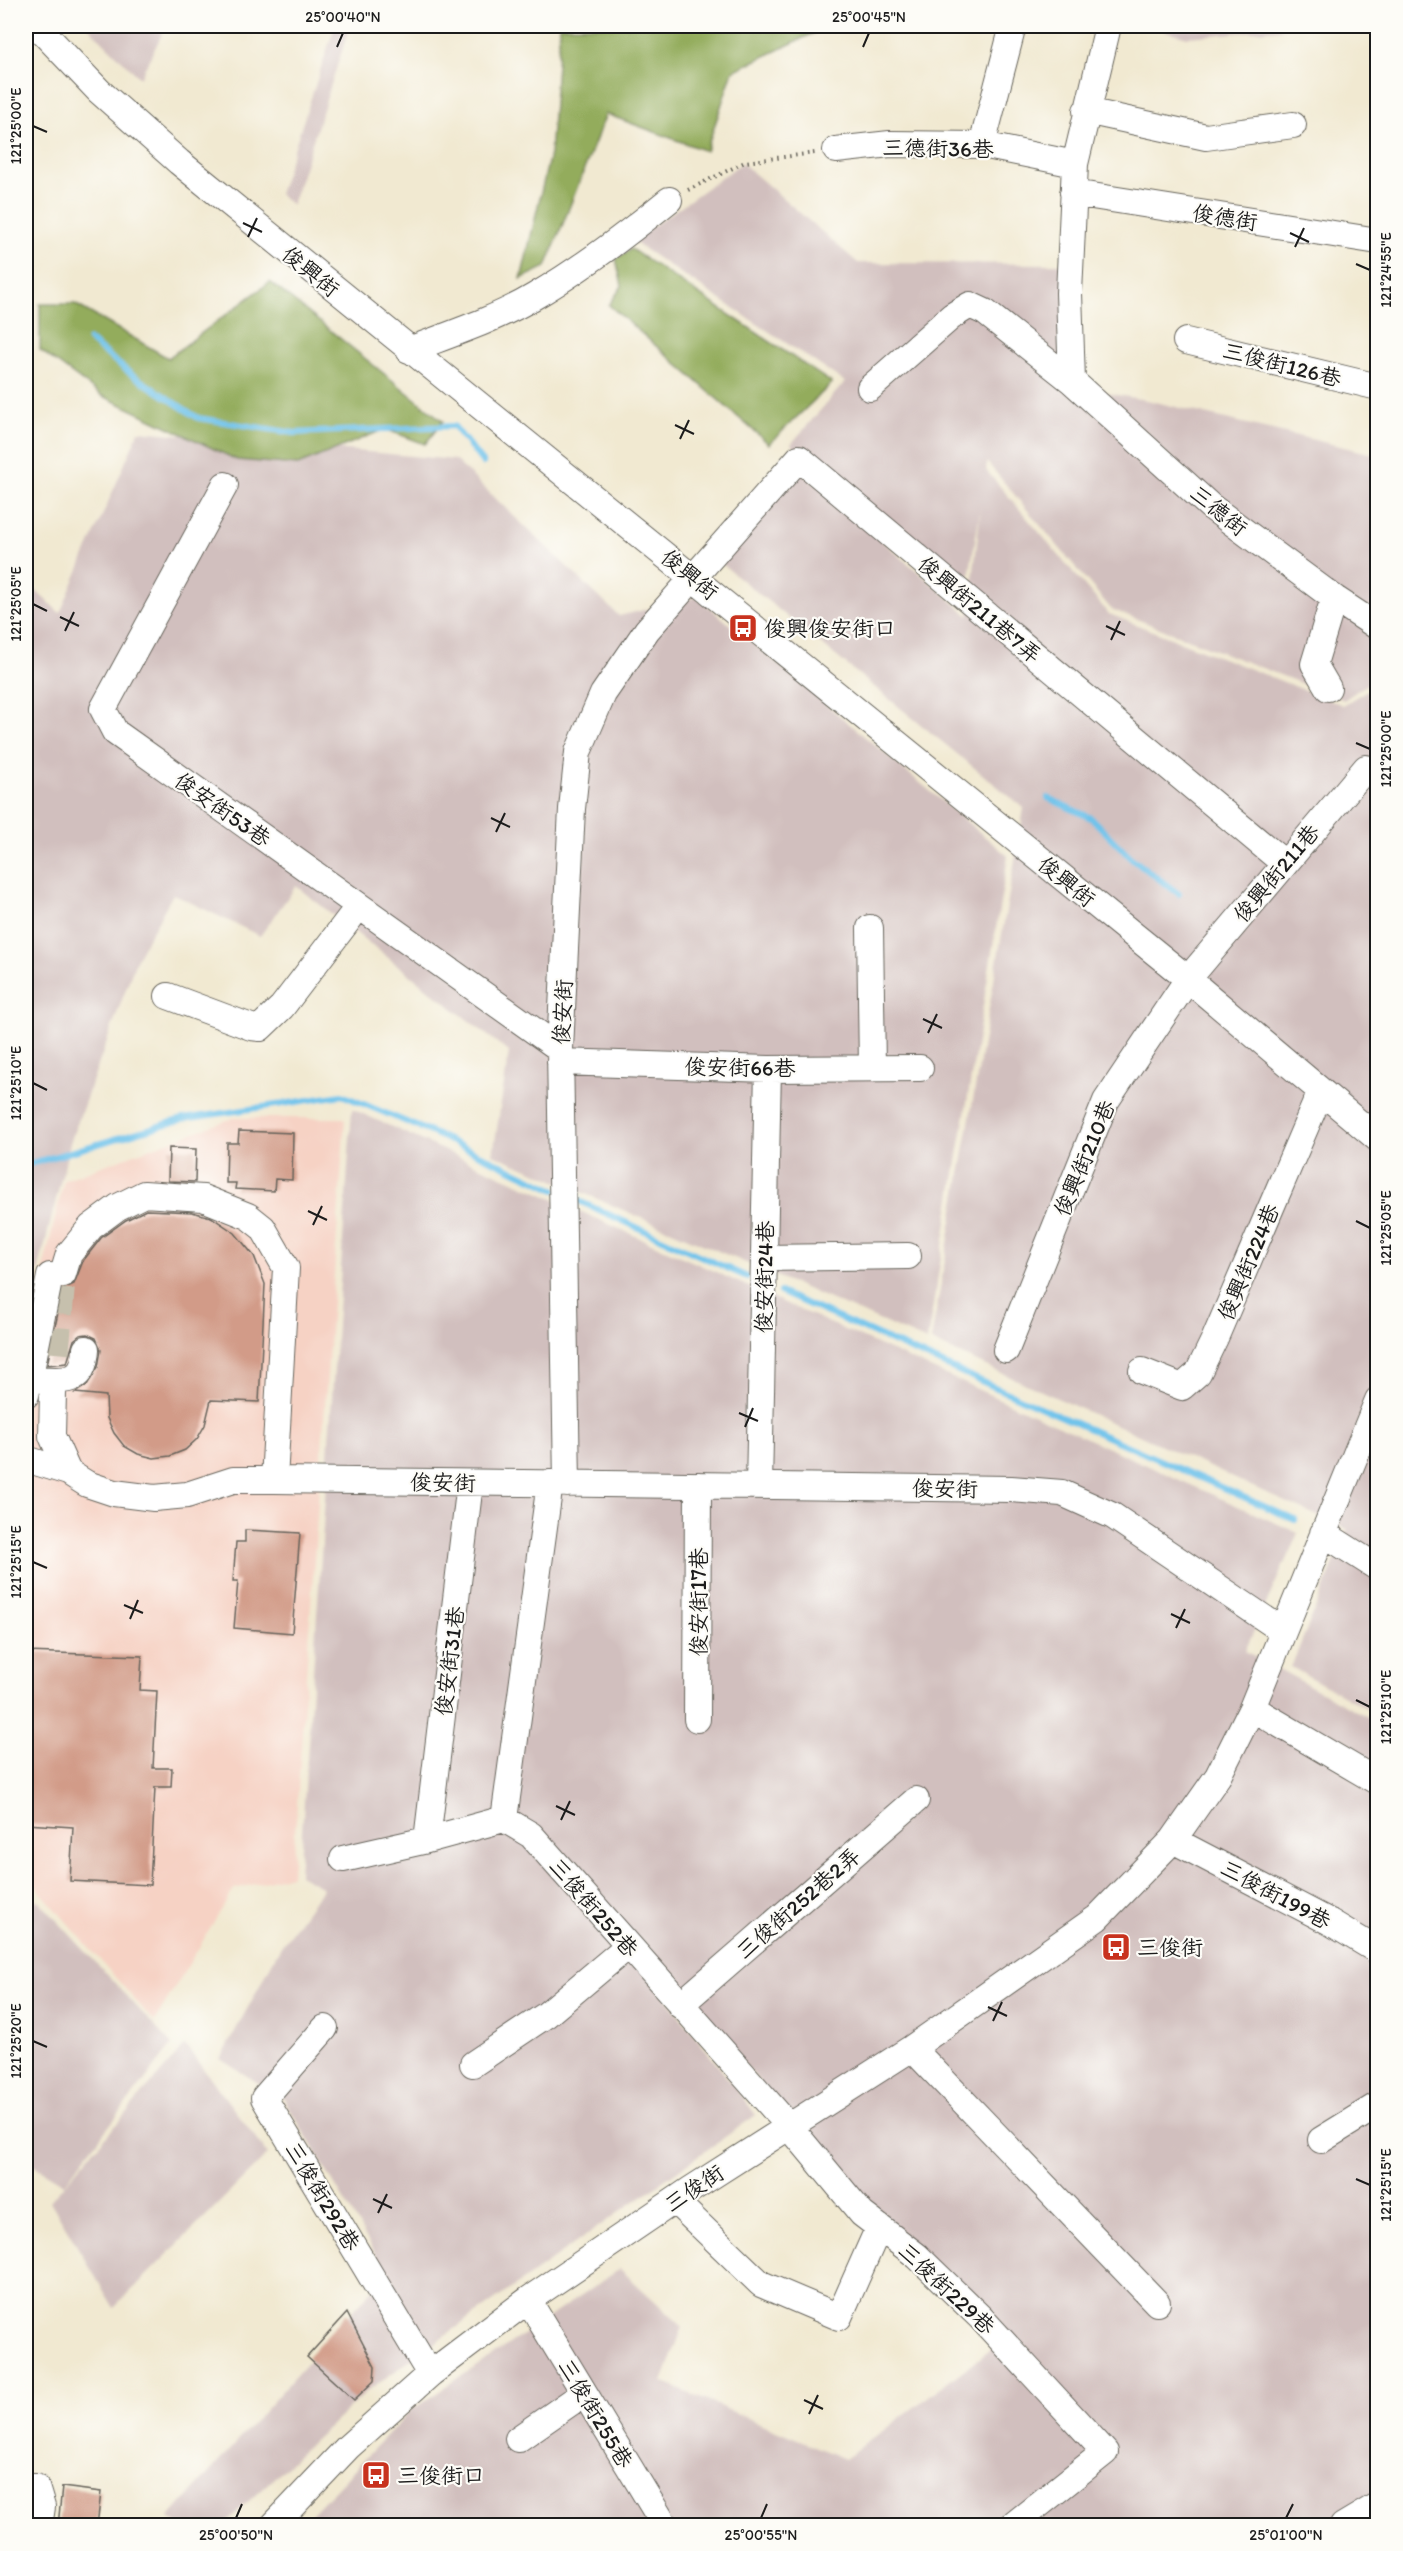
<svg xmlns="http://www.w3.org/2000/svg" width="1403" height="2551" font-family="Itim,'LXGW WenKai TC',sans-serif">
	<rect width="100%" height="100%" fill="#fdfcf7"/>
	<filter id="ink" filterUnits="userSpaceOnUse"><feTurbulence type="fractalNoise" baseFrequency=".0167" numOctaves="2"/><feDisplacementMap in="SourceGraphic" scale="12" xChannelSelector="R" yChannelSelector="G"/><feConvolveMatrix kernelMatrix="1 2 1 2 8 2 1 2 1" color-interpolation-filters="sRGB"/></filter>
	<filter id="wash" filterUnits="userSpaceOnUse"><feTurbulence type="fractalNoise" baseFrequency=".008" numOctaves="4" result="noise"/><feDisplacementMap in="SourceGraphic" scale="24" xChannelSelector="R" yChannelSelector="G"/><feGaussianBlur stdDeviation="1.35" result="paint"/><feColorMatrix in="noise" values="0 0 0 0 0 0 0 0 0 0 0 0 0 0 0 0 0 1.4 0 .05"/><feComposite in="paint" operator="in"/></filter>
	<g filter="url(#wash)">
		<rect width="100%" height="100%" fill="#f1e9d1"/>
		<path fill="#f6d2c4" d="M233 1118H345L292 1875 234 1889 154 2022 26 1875V1341L64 1180Z"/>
		<path fill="#d1bfbe" d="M87 26H166L140 78Z
			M335 26H350L292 205 279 194Z
			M1146 26H1312L1188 37Z
			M742 163 858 263 1065 264 1068 386 1151 401 1377 455V677L1344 700 1111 609 987 462 986 470 1109 614 1343 705 1377 684V1714L1291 1667 1348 1530 931 1341 1024 808 717 560 801 471 969 616 981 506 967 588 791 444 845 382 632 241Z
			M139 431 455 460 619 616 697 597 1008 856 927 1341 493 1154 509 1052 296 886 260 936 173 894 137 958 70 1143 26 1320V582L60 613Z
			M352 1109 1298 1533 1245 1651 1377 1722V2525H301L410 2411 620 2269 683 2327 662 2382 845 2459 1001 2342 774 2098 539 1834 756 2115 370 2389 223 2525H179L169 2518 387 2273 284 2099 220 2059 280 1948 323 1888 299 1875Z
			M26 1899 39 1901 172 2045 64 2184 26 2161Z
			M185 2045 268 2154 114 2308 50 2201Z"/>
		<path fill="#93ac5c" stroke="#58643c" stroke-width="1.5" d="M560 26H810L816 32 733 71 706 151 606 114 546 267 521 279 550 154Z
			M631 249 832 383 769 444 609 305 622 286 616 259Z
			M270 282 443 421 425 444 385 429 298 465 237 460 101 395 40 350V304H75L168 358Z"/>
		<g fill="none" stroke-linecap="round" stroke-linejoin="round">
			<path stroke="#6fc3eb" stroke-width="6" d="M89 340 131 374 198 418 294 433 454 426 483 463
				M1048 798 1091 818 1131 858 1179 894
				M26 1165 183 1119 342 1095 433 1133 555 1190
				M570 1197 747 1277
				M780 1292 1295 1520"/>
		</g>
		<g id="blocks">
			<path fill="#d29b88" d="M239 1131 293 1133 292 1180 275 1179 274 1191 235 1189 236 1183H226L227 1143H238Z
				M169 1148 196 1149 195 1182 168 1181Z
				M146 1210 192 1212 211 1217 235 1233 254 1256 265 1284 259 1402 211 1400 205 1425 197 1439 185 1450 170 1456 154 1458 138 1454 124 1446 114 1433 107 1418 106 1396 75 1393 87 1385 98 1367 101 1350 96 1338 87 1334 80 1335 74 1340 67 1363 47 1365 63 1289 74 1284 83 1261 101 1238 126 1220Z
				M245 1530 300 1533 292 1633 234 1628 238 1581H233L236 1542H245Z
				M26 1652 142 1656 140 1690 157 1691 153 1768H172L171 1787H155L150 1885 70 1881 73 1827 26 1824Z
				M347 2313 375 2367 374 2381 354 2400 307 2357Z
				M62 2487 101 2492 97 2526H58Z"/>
		</g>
	</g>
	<g filter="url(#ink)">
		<use href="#blocks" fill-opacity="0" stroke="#67645b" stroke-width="1.5"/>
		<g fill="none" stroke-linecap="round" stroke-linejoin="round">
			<path stroke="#c6c0ad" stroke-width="26" stroke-dasharray="26 13" stroke-linecap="butt" d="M53 1392 63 1274"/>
			<g stroke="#67645b" stroke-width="28">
				<path id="minor" d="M37 26 99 91 179 162 1188 979 1378 1139
					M1086 111 1206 137 1293 125
					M982 145 1013 26
					M836 150 890 144 982 145 1075 164
					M1073 193 1378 241
					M1186 341 1378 387
					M409 350C451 334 497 319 535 296 583 268 626 235 669 200
					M1072 381 1069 293 1075 164 1108 26
					M870 388 952 316 970 305 985 312 1072 381 1210 506 1334 598 1378 627
					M225 485 103 709 115 732 560 1049
					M1328 688 1314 664 1334 598
					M870 928 872 1068
					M168 996 251 1027 260 1028 282 1007 359 906
					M560 1062 768 1069 920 1068
					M764 1258 908 1256
					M63 1274 69 1254 91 1227 118 1207 144 1194 203 1198 248 1216 263 1228 286 1268 274 1480
					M1006 1350 1106 1101 1188 979 1366 768
					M1142 1371 1182 1387 1198 1373 1215 1338 1321 1091
					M32 1379C62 1380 84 1387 86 1349
					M53 1392 52 1436 68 1472 87 1484 114 1493 154 1498 187 1495 233 1480H274L1011 1489 1062 1493 1113 1516 1283 1631
					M26 1395 50 1276
					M26 1459 68 1472
					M567 1484 560 1049 572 809 578 752 603 694 647 630 799 458 1284 863
					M759 1486 768 1069
					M1323 1533 1378 1568
					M1252 1708 1378 1782
					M697 1719 698 1485
					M504 1819 550 1483
					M427 1840 470 1483
					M1173 1840 1330 1922 1378 1951
					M343 1859 427 1840 504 1819 531 1835 789 2126 862 2214 917 2256 981 2318 1105 2452 1012 2526
					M680 2005 916 1800
					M325 2028 264 2098 430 2374
					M912 2048 1157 2303
					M473 2064 546 2015 628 1946
					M1321 2140 1378 2105
					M675 2201 761 2284 839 2317 879 2227
					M528 2300 665 2526
					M518 2439 583 2394
					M26 2487H36L42 2507 39 2526
					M273 2526 348 2447 430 2374 528 2300 690 2190 912 2048 1097 1918 1173 1840 1218 1776 1252 1708 1378 1400
					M1343 2526 1378 2505"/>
			</g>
			<path stroke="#67645b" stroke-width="4" stroke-dasharray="1.5 4.5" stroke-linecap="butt" d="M688 190 745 162 815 153"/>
			<use href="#minor" stroke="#fff" stroke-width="26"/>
		</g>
	</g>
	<path fill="none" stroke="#1c1c1c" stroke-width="2" d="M337 47 343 33M863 47 869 33M33 126 47 132M243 223 262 232M1290 233 1309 242M248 237 257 218M1295 247 1304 228M1356 264 1370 270M675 425 694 434M680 439 689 420M33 604 47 611M60 617 79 626M1106 626 1125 635M65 631 74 612M1111 640 1120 621M1356 743 1370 749M491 818 510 827M496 832 505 813M923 1019 942 1028M928 1033 937 1014M33 1083 47 1090M308 1211 327 1220M1356 1221 1370 1228M313 1225 322 1206M739 1413 758 1421M745 1427 753 1408M33 1562 47 1568M124 1605 143 1613M1171 1614 1190 1623M130 1619 138 1600M1176 1628 1185 1609M1356 1700 1370 1707M556 1806 575 1815M561 1820 570 1801M988 2007 1007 2016M993 2021 1002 2002M33 2041 47 2047M1356 2179 1370 2185M373 2199 392 2208M378 2213 387 2194M804 2400 823 2409M809 2414 818 2395M236 2518 242 2504M761 2518 767 2504M1286 2518 1293 2504"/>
	<defs>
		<g id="bus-square" transform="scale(1.5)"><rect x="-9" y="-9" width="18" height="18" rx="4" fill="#c8321e" stroke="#fdfcf7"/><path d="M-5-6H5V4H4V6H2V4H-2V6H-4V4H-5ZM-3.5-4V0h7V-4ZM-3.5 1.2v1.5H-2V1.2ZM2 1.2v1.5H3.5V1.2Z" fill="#fff"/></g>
	</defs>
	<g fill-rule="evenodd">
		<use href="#bus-square" x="743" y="628"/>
		<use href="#bus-square" x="1116" y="1947"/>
		<use href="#bus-square" x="376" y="2475"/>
	</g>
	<g text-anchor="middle" stroke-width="4.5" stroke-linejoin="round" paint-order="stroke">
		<g font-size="22" fill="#1c1c1c" stroke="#fdfcf7">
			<text transform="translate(938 148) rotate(1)" y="8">三德街36巷</text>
			<text transform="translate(1225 217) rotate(9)" y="8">俊德街</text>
			<text transform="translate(311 271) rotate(39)" y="8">俊興街</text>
			<text transform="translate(1282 364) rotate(14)" y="8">三俊街126巷</text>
			<text transform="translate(1219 510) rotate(39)" y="8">三德街</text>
			<text transform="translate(690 574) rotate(39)" y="8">俊興街</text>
			<text transform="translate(980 609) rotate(40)" y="8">俊興街211巷7弄</text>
			<text transform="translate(223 809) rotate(35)" y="8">俊安街53巷</text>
			<text transform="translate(1276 873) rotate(-50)" y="8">俊興街211巷</text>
			<text transform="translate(1067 881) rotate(39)" y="8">俊興街</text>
			<text transform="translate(562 1012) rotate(-87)" y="8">俊安街</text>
			<text transform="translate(740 1067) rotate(1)" y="8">俊安街66巷</text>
			<text transform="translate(1084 1158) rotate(-67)" y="8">俊興街210巷</text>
			<text transform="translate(1248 1262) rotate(-67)" y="8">俊興街224巷</text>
			<text transform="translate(764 1277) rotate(-89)" y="8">俊安街24巷</text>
			<text transform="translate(443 1482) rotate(1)" y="8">俊安街</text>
			<text transform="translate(945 1488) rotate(1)" y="8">俊安街</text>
			<text transform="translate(698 1602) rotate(-90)" y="8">俊安街17巷</text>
			<text transform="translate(449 1661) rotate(-83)" y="8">俊安街31巷</text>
			<text transform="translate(1276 1894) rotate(28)" y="8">三俊街199巷</text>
			<text transform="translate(798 1903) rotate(-41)" y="8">三俊街252巷2弄</text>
			<text transform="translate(594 1907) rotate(49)" y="8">三俊街252巷</text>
			<text transform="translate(694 2188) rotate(-34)" y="8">三俊街</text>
			<text transform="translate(323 2196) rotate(59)" y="8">三俊街292巷</text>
			<text transform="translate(947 2288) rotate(43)" y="8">三俊街229巷</text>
			<text transform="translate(596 2413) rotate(59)" y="8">三俊街255巷</text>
		</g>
		<g font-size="22" fill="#1c1c1c" stroke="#fdfcf7" text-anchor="start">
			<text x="764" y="636">俊興俊安街口</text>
			<text x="1137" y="1955">三俊街</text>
			<text x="397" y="2483">三俊街口</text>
		</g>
	</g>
	<rect width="1403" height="2551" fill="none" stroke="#fdfcf7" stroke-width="66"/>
	<rect x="33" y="33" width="1337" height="2485" fill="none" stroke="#1c1c1c" stroke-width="2"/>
	<g font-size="15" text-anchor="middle" fill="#1c1c1c">
		<text x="343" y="22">25°00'40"N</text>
		<text x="869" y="22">25°00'45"N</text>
		<text transform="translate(16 126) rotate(-90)" y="5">121°25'00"E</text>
		<text transform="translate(1386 270) rotate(-90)" y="5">121°24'55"E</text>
		<text transform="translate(16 604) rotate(-90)" y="5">121°25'05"E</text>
		<text transform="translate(1386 749) rotate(-90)" y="5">121°25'00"E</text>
		<text transform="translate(16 1083) rotate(-90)" y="5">121°25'10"E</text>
		<text transform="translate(1386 1228) rotate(-90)" y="5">121°25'05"E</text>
		<text transform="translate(16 1562) rotate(-90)" y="5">121°25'15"E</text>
		<text transform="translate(1386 1707) rotate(-90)" y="5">121°25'10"E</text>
		<text transform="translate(16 2041) rotate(-90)" y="5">121°25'20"E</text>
		<text transform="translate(1386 2185) rotate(-90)" y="5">121°25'15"E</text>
		<text x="236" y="2540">25°00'50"N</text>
		<text x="761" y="2540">25°00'55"N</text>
		<text x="1286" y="2540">25°01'00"N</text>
	</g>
</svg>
